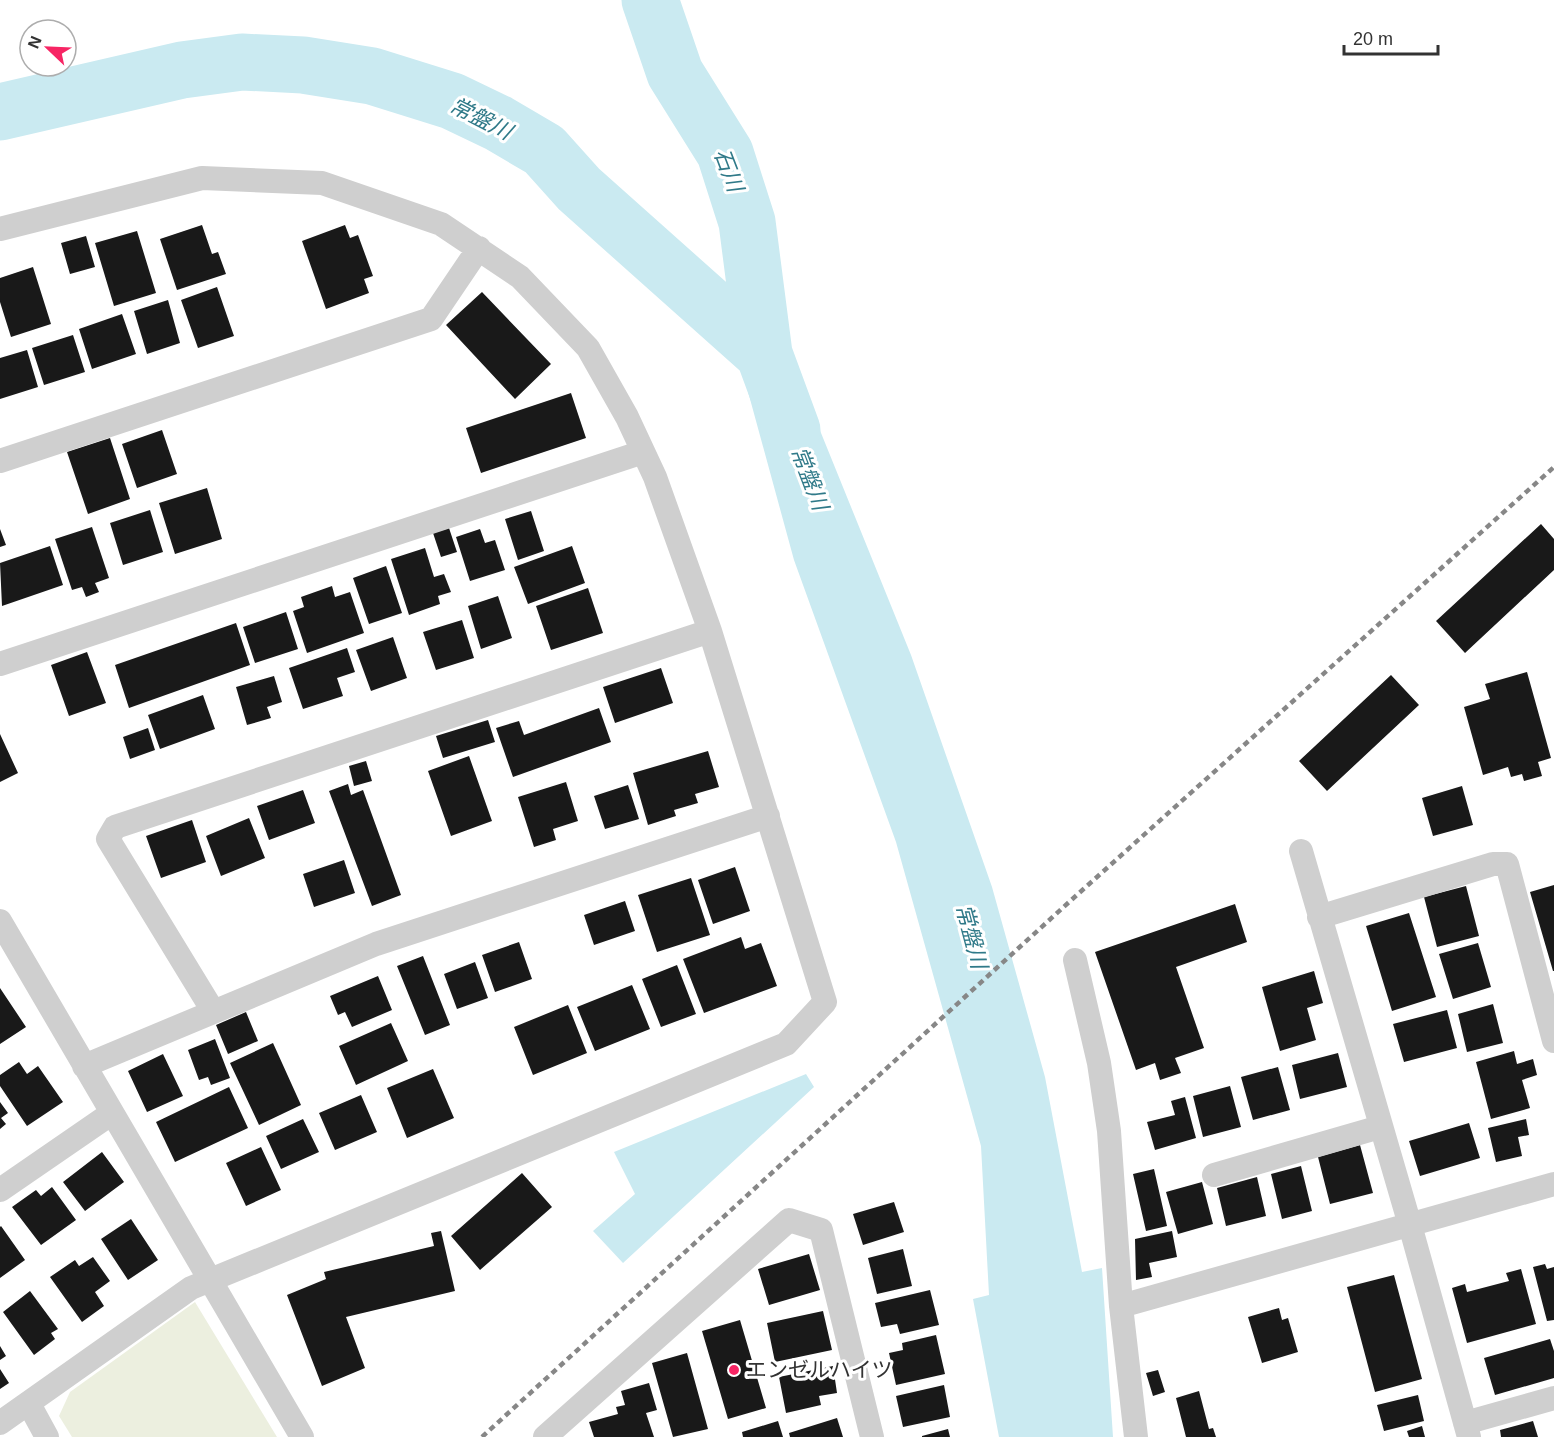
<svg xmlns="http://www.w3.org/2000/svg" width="1554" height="1437" font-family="Arial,'Noto Sans JP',sans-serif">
	<rect width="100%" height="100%" fill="#fff"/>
	<path fill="#ecefdf" d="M195 1302 277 1437H72L59 1416 70 1392Z"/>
	<path fill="#caeaf1" d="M787 349 911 655 992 887 1045 1077 1082 1272 1102 1268 1113 1437H999L973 1299 989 1295 981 1146 896 842 794 560 741 366Z
		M806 1074 814 1087 623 1263 593 1231 635 1194 614 1152Z"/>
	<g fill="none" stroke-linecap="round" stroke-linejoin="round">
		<path stroke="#caeaf1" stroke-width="57" d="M650 0 675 73 725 153 747 222 764 354
			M0 112 182 70 242 62 303 65 372 76 452 101 498 123 544 150 579 189 764 354 792 430"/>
	</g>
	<path fill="#191919" d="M202 225 212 254 218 252 226 274 177 290 160 239Z
		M345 225 350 238 358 235 373 276 364 279 369 293 326 309 302 241Z
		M137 231 156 293 114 306 95 243Z
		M86 236 95 267 70 274 61 243Z
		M33 267 51 324 11 337 0 302V278Z
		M217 287 234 336 198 348 181 300Z
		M482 292 551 364 515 399 446 325Z
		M168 300 180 343 147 354 134 311Z
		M122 314 136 354 92 369 79 329Z
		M73 335 85 372 44 385 32 348Z
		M27 350 38 387 0 399V358Z
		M571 393 586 438 481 473 466 428Z
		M162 430 177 474 137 488 122 444Z
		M110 438 130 499 88 514 67 452Z
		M207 488 222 539 175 554 159 503Z
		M150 510 163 552 123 565 110 523Z
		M531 511 544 551 518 560 505 519Z
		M1541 524 1554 539V570L1465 653 1436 621Z
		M92 527 109 578 95 583 99 592 86 597 82 587 72 590 55 539Z
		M449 528 457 552 441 557 433 533Z
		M0 529 6 545 0 547Z
		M480 529 485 543 495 540 505 570 470 581 456 537Z
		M50 546 63 585 2 606 0 563Z
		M572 546 585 583 528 604 514 567Z
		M425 548 434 577 444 574 451 592 438 596 440 604 409 615 391 559Z
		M386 566 402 613 369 624 353 578Z
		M332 586 335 597 350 592 364 633 307 653 293 611 304 607 301 597Z
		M588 588 603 633 551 650 536 606Z
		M498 596 512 638 481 649 468 606Z
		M286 612 298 649 255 663 243 627Z
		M462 620 474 658 436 670 423 632Z
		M236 623 250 665 129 708 115 665Z
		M393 637 407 678 371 691 356 650Z
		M347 648 355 672 337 678 343 696 303 709 289 668Z
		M87 652 106 703 69 716 51 665Z
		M661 668 673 703 615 723 603 687Z
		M1527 672 1551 758 1538 762 1542 776 1524 781 1522 774 1511 777 1508 767 1483 775 1464 707 1490 699 1485 684Z
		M1391 675 1419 705 1327 791 1299 761Z
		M274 676 282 702 267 707 271 718 247 725 236 687Z
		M203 695 215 729 160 749 148 715Z
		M599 708 611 742 513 777 496 728 519 721 524 735Z
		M488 720 495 742 443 758 436 736Z
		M148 728 155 750 130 759 123 737Z
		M0 734 18 773 0 782Z
		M708 751 719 787 695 794 698 803 674 810 676 816 648 825 633 773Z
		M469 756 492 821 451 836 428 771Z
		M366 761 372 781 354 786 349 766Z
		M566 782 578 821 553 829 556 840 534 847 518 797Z
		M348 784 351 795 363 790 401 895 372 906 329 791Z
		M628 785 639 819 605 829 594 796Z
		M1462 786 1473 825 1433 836 1422 798Z
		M303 790 315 823 269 840 257 806Z
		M249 818 265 858 221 876 206 836Z
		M192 820 206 862 161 878 146 836Z
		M344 860 355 893 314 907 303 874Z
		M735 867 750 911 713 924 698 880Z
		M691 878 710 935 657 952 638 895Z
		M1554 885V971H1553L1530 892Z
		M1466 886 1479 936 1437 947 1424 897Z
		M625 901 635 931 594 945 584 915Z
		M1235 904 1247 942 1176 967 1204 1048 1175 1058 1181 1073 1160 1080 1155 1063 1136 1070 1095 952Z
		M1409 913 1436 997 1392 1011 1366 926Z
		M741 937 745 949 761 943 777 986 704 1013 683 959Z
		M519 942 532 979 495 992 482 955Z
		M1478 943 1491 987 1453 999 1439 954Z
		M423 956 450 1025 425 1035 397 966Z
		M475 962 488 998 457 1009 444 974Z
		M677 965 696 1014 661 1027 642 979Z
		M1314 971 1323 1003 1307 1008 1316 1040 1280 1051 1262 987Z
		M378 976 392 1010 352 1027 345 1012 338 1015 330 996Z
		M632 985 650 1029 595 1051 577 1007Z
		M0 988 26 1027 0 1044Z
		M1493 1004 1503 1043 1467 1052 1458 1014Z
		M568 1005 587 1053 533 1075 514 1027Z
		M1447 1010 1457 1048 1404 1062 1393 1024Z
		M246 1012 258 1041 228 1054 216 1025Z
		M391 1023 408 1061 356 1085 339 1046Z
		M215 1039 230 1078 211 1085 208 1077 199 1080 188 1050Z
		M273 1043 301 1105 259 1125 230 1063Z
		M1514 1051 1517 1064 1533 1059 1537 1075 1522 1080 1530 1108 1491 1119 1476 1062Z
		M1338 1053 1347 1087 1300 1099 1292 1065Z
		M163 1054 183 1096 147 1112 128 1071Z
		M19 1062 27 1074 38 1066 63 1102 27 1126 0 1086V1075Z
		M1278 1067 1290 1110 1253 1120 1241 1077Z
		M433 1069 454 1118 407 1138 387 1088Z
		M1230 1086 1241 1127 1203 1137 1193 1096Z
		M229 1087 248 1128 175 1162 156 1122Z
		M361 1095 377 1132 335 1150 319 1113Z
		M1185 1097 1196 1138 1155 1150 1147 1122 1175 1115 1171 1101Z
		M0 1102 8 1113 1 1118 6 1124 0 1129Z
		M303 1119 319 1152 281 1169 266 1136Z
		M1526 1119 1529 1135 1518 1137 1522 1156 1496 1162 1488 1128Z
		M1469 1123 1480 1158 1420 1176 1409 1141Z
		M1360 1145 1373 1193 1330 1204 1318 1157Z
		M261 1147 281 1190 246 1206 226 1163Z
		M102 1152 124 1182 85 1211 63 1182Z
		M1301 1166 1312 1211 1282 1219 1271 1174Z
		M1154 1169 1167 1226 1146 1231 1133 1174Z
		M522 1173 552 1207 480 1270 451 1236Z
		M1257 1177 1266 1216 1226 1226 1217 1188Z
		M1202 1182 1213 1224 1178 1234 1166 1192Z
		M52 1187 76 1220 41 1245 12 1207 36 1190 41 1196Z
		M894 1202 904 1232 863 1245 853 1214Z
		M131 1219 158 1260 128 1280 101 1239Z
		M1 1226 25 1260 0 1278V1227Z
		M441 1231 455 1291 346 1317 365 1368 322 1386 287 1295 326 1279 324 1272 434 1246 431 1233Z
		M1172 1231 1177 1257 1149 1263 1152 1277 1136 1280 1135 1239Z
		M903 1249 912 1286 877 1294 868 1258Z
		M809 1254 820 1290 769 1305 758 1269Z
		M93 1257 110 1281 95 1292 104 1306 82 1322 50 1277 75 1260 79 1266Z
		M1545 1264 1547 1269 1554 1267V1320L1547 1321 1533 1267Z
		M1521 1269 1536 1324 1467 1343 1452 1288 1465 1284 1467 1292 1509 1281 1506 1273Z
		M1394 1275 1422 1379 1375 1392 1347 1287Z
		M930 1290 939 1325 900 1334 897 1324 881 1327 875 1303Z
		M30 1291 58 1329 51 1333 55 1339 34 1355 3 1312Z
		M1279 1308 1282 1320 1288 1318 1298 1352 1262 1363 1248 1317Z
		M823 1311 832 1350 775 1362 767 1323Z
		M740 1320 766 1408 728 1419 702 1331Z
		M936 1335 945 1374 896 1385 889 1353 903 1350 902 1343Z
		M1550 1339 1554 1351V1378L1495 1395 1484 1358Z
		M0 1346 6 1356 0 1360Z
		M687 1353 708 1429 673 1437 652 1363Z
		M833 1366 837 1393 819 1396 821 1405 786 1413 779 1377Z
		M0 1369 9 1383 0 1389Z
		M1158 1370 1165 1392 1153 1396 1146 1373Z
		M649 1383 657 1410 646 1413 654 1437H594L589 1422 618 1414 616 1407 625 1405 621 1391Z
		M944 1385 950 1417 903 1427 896 1396Z
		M1199 1391 1209 1429 1213 1428 1216 1437H1186L1176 1398Z
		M1418 1395 1424 1421 1384 1431 1377 1405Z
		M837 1418 843 1437H790L789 1433Z
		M778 1421 783 1437H743L742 1432Z
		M1533 1421 1538 1437H1501L1500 1430Z
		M1422 1426 1425 1437H1409L1407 1431Z
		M948 1429 950 1437H922V1436Z"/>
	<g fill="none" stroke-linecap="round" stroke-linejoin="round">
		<path stroke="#cfcfcf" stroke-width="24" d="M0 229 202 178 322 183 441 224 520 277 588 348 627 417 655 477 710 631 825 1002 786 1044 191 1288 0 1423
			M0 461 431 319 479 248
			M0 664 643 452
			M1301 851 1410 1225 1469 1437
			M1319 917 1493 864H1507L1554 1041
			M0 921 302 1437
			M1075 960 1099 1063 1109 1131 1121 1306 1136 1437
			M213 1011 108 839 115 827 710 631
			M84 1066 376 944 768 816
			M1214 1175 1380 1127
			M0 1190 112 1113
			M1121 1306 1554 1184
			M29 1404 47 1437
			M1465 1423 1554 1398
			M545 1437 789 1220 821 1230 872 1437"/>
		<path stroke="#878787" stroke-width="4.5" stroke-dasharray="6 4.5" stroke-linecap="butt" d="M482 1437 1068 903 1554 467"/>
	</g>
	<circle fill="#f72564" stroke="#fff" stroke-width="2" cx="734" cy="1370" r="6"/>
	<g text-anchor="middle" stroke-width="6" stroke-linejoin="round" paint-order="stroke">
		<g font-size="21" fill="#323232" stroke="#fff" text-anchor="start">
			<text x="746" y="1377">エンゼルハイツ</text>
		</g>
		<g font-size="22" font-style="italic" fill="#307a89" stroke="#fff">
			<text transform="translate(481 118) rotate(27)" y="8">常盤川</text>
			<text transform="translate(729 170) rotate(69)" y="8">石川</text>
			<text transform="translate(810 478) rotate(69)" y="8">常盤川</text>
			<text transform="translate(972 936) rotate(75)" y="8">常盤川</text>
		</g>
	</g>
	<g transform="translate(48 48) rotate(293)"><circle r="28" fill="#ffffff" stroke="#adadad" stroke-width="1.5"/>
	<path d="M0-4.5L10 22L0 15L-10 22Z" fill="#f72564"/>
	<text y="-9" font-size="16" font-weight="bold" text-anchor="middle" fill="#323232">N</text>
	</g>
	<path d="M1344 45v9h94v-9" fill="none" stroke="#323232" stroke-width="3"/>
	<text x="1353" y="45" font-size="18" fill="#323232" stroke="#ffffff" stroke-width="4.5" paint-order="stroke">20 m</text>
</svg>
